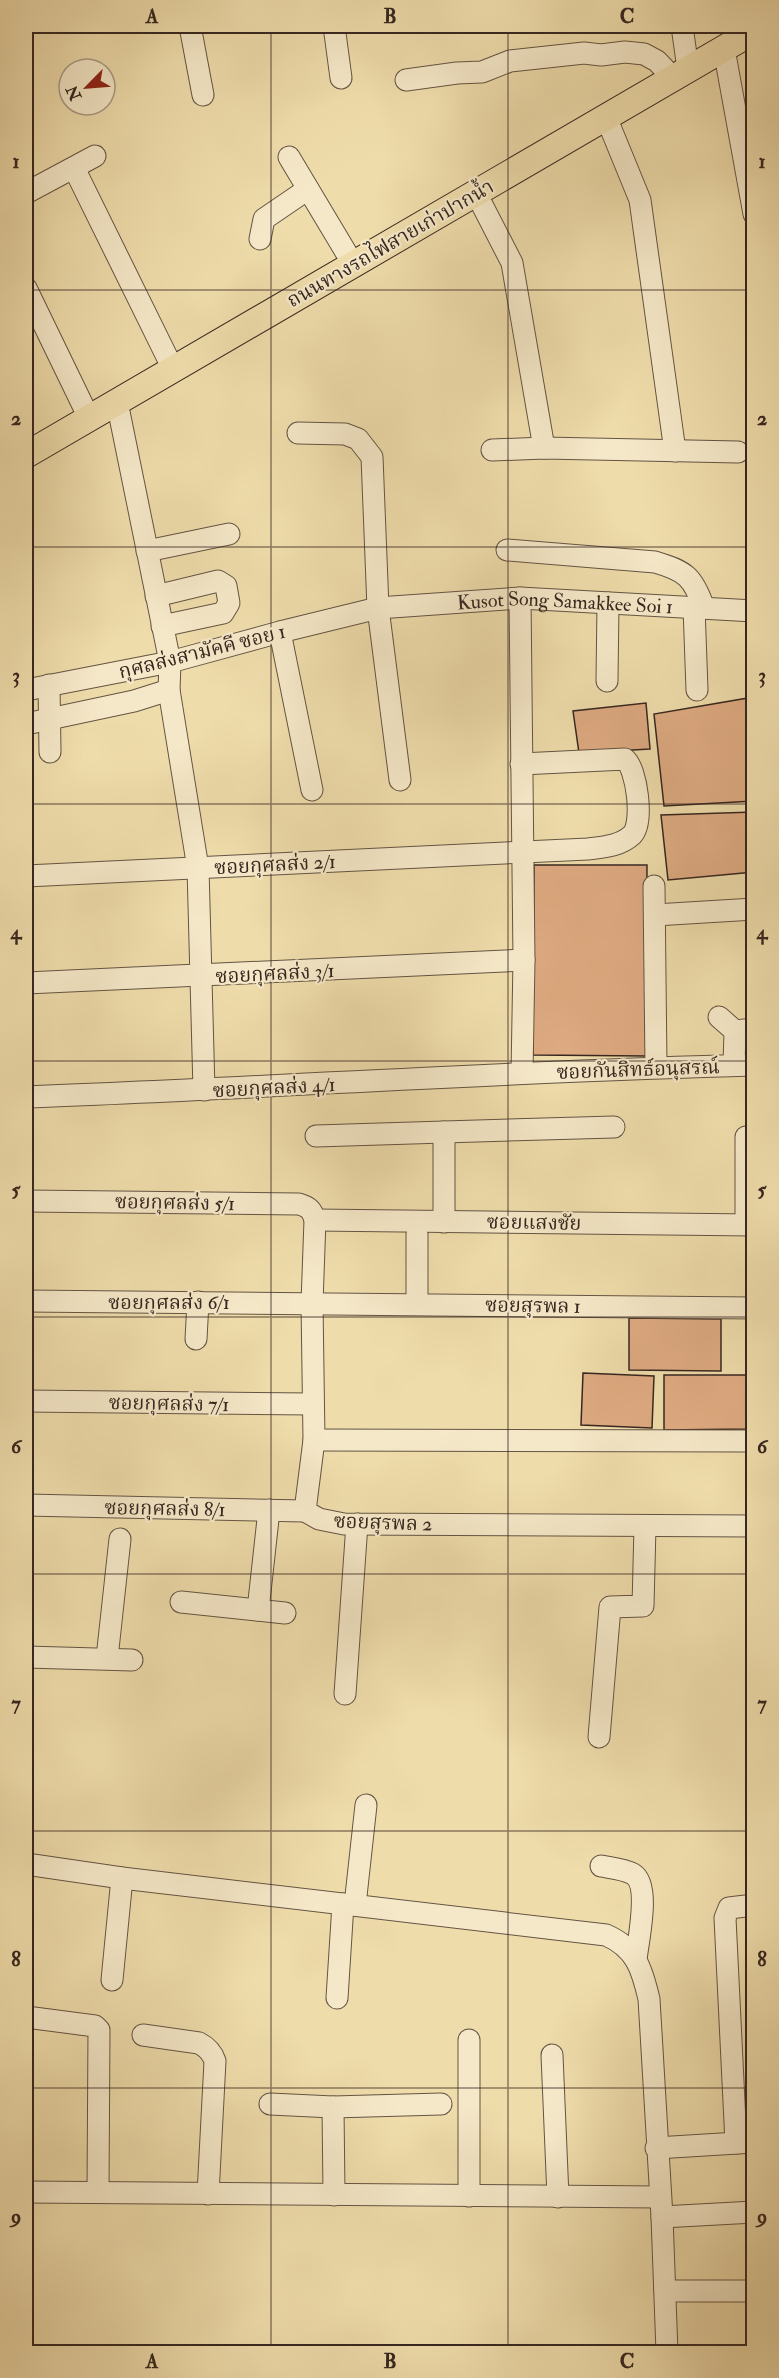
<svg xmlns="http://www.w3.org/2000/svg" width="779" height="2378" font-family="'IM FELL Double Pica','Noto Serif Thai',serif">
	<rect width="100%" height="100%" fill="#efdcab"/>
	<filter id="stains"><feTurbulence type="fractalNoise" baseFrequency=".00333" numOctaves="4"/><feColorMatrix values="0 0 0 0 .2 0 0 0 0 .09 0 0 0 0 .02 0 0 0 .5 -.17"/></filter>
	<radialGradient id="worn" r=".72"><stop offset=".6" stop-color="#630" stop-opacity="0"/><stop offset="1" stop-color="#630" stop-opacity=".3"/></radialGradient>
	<path fill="#deaa81" stroke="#362620" stroke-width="1.5" d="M754 697V801L664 806 654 714Z
		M646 703 650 749 579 753 573 711Z
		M754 812V872L668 880 661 815Z
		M534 865H647L646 1056 533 1055Z
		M629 1318 721 1319V1371L629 1370Z
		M583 1373 654 1376 652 1428 581 1425Z
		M664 1375H746L747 1429 664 1430Z"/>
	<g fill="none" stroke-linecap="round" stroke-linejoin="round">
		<g stroke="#645443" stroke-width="23">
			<g id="minor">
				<path d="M190 26 203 95"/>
				<path d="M334 26 341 78"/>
				<path d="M682 26 688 69"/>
				<path d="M724 49 754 214"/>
				<path d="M406 80 457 73 482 72 510 61 584 53 601 55 625 52 644 54 657 61 673 78"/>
				<path d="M606 117 640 200 675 451"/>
				<path d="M289 157 353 264"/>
				<path d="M74 168 173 369"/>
				<path d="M26 193 95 156"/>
				<path d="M476 193 512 263 544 448"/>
				<path d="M260 239 264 219 308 189"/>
				<path d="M26 288 89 418"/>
				<path d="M117 402 170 662 169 690 198 868 204 1090"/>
				<path d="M298 433 345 434 358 439 372 457 378 608 400 780"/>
				<path d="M492 450 544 448 738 452"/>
				<path d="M507 550 655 562C686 571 693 577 704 608"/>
				<path d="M147 551 229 534"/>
				<path d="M156 596 218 581 226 586 229 603 223 613 162 626"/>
				<path d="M520 598 524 960 522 1073"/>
				<path d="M694 607 697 690"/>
				<path d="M280 632 312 790"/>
				<path d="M607 681 608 603"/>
				<path d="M49 685 50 752"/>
				<path id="s1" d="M26 690 170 662 280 632 378 608 520 598 754 611"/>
				<path d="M26 724 134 701 169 690"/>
				<path d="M26 876 588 849C604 847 620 846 632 835 644 823 637 769 625 759L521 764"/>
				<path d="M654 886 656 1067"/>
				<path d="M655 915 754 909"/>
				<path d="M26 983 524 960"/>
				<path d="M719 1017 735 1031 734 1065"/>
				<path d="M735 1031 754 1029"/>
				<path d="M26 1097C268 1088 511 1071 754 1065"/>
				<path d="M316 1136 444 1132"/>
				<path d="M26 1201 299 1204C309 1207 312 1210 315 1220L312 1303 314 1440 305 1511 319 1519 344 1524 754 1526"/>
				<path d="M315 1220 754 1225"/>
				<path d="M444 1222V1132L614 1127"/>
				<path d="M746 1224V1137"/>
				<path d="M26 1301 754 1308"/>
				<path d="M417 1304V1234"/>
				<path d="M196 1339 198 1302"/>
				<path d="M26 1401 313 1404"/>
				<path d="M314 1440 754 1441"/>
				<path d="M26 1505 305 1511"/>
				<path d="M181 1602 285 1613"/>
				<path d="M258 1610 269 1510"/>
				<path d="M26 1657 132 1660"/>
				<path d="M107 1658 120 1539"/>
				<path d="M345 1694 357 1524"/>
				<path d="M599 1737 610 1607 643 1606 645 1526"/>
				<path d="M26 1864 122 1878 606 1935C636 1948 642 1969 649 1999L662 2217 667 2352"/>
				<path d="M601 1866C611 1868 624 1869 633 1874 651 1885 638 1940 636 1960"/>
				<path d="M355 1905 366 1805"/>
				<path d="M112 1980 122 1878"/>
				<path d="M337 1998 343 1904"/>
				<path d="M26 2017 95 2026 99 2030 98 2191"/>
				<path d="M143 2035 199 2043C207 2047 212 2052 215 2061L208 2194"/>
				<path d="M469 2040V2196"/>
				<path d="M552 2055 558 2197"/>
				<path d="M270 2104 333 2107 441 2104"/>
				<path d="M333 2107 334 2195"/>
				<path d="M736 2143 725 1918 729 1908 754 1905"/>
				<path d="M656 2148 754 2142"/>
				<path d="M26 2192 659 2197"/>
				<path d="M662 2217 754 2212"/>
				<path d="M665 2291H754"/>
			</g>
		</g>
		<g stroke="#362620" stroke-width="28">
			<path id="major" d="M26 455 754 31"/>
		</g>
		<use href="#minor" stroke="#f5e8c8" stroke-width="21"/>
		<use href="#major" stroke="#efdcab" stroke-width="26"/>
	</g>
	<path fill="none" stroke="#362620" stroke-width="1.5" stroke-opacity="0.55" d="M271 26V2352M508 26V2352M26 290H754M26 547H754M26 804H754M26 1061H754M26 1317H754M26 1574H754M26 1831H754M26 2088H754"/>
	<g text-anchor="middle" stroke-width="4.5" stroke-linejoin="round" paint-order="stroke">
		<g font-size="20" fill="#362620" stroke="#f5e8c8">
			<text transform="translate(390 243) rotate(-30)" y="7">ถนนทางรถไฟสายเก่าปากน้ำ</text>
			<text dy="7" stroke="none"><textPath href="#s1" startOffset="549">Kusot Song Samakkee Soi 1</textPath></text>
			<text transform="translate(202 651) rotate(-14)" y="7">กุศลส่งสามัคคี ซอย 1</text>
			<text transform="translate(275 864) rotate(-3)" y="7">ซอยกุศลส่ง 2/1</text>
			<text transform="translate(275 973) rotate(-3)" y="7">ซอยกุศลส่ง 3/1</text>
			<text transform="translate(638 1069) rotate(-2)" y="7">ซอยกันสิทธ์อนุสรณ์</text>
			<text transform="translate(274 1087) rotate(-3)" y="7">ซอยกุศลส่ง 4/1</text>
			<text transform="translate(175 1202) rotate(1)" y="7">ซอยกุศลส่ง 5/1</text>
			<text transform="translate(534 1222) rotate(1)" y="7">ซอยแสงชัย</text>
			<text x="169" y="1309">ซอยกุศลส่ง 6/1</text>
			<text transform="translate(533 1305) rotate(1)" y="7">ซอยสุรพล 1</text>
			<text transform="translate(169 1403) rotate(1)" y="7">ซอยกุศลส่ง 7/1</text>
			<text transform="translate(165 1508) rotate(1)" y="7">ซอยกุศลส่ง 8/1</text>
			<text transform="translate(383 1522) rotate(2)" y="7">ซอยสุรพล 2</text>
		</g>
	</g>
	<rect width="779" height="2378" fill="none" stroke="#efdcab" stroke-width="66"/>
	<g transform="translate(87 87) rotate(245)"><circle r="28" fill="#f5e8c8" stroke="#a99a85" stroke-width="1.5"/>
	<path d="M0-4.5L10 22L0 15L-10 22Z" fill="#8f2418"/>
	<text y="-9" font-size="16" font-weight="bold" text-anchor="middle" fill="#362620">N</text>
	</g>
	<rect x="33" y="33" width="713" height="2312" fill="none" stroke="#362620" stroke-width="2"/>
	<g font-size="20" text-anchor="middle" font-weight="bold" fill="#362620">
		<text x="152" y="23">A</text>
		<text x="390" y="23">B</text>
		<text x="627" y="23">C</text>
		<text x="16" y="168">1</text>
		<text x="762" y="168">1</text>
		<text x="16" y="425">2</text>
		<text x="762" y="425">2</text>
		<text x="16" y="682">3</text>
		<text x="762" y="682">3</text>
		<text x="16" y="939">4</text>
		<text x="762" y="939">4</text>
		<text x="16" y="1196">5</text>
		<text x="762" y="1196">5</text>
		<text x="16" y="1453">6</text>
		<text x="762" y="1453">6</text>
		<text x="16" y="1710">7</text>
		<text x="762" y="1710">7</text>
		<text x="16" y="1966">8</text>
		<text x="762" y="1966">8</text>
		<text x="16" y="2223">9</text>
		<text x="762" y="2223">9</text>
		<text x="152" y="2368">A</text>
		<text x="390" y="2368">B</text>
		<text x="627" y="2368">C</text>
	</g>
	<rect width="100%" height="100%" filter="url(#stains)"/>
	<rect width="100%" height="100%" fill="url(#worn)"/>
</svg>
